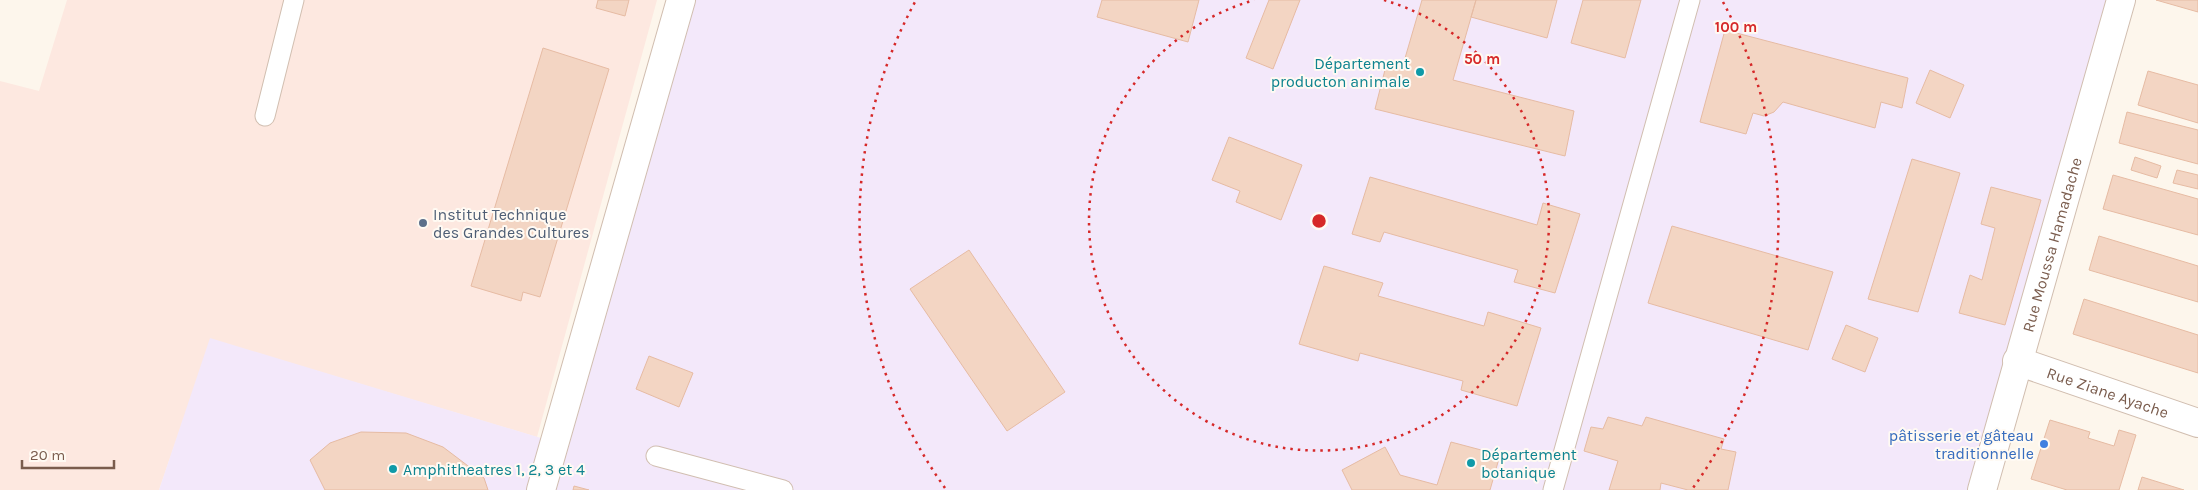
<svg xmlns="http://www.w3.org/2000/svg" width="2198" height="490" font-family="Karla,sans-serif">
	<rect width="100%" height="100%" fill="#fdf6ec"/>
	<path fill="#fde8e0" d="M67 0H657L537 437 211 339 159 490H0V81L39 91Z"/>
	<path fill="#f3e8fa" d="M694 0H2115L1975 490H159L210 338 564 445Z"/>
	<path fill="#f3d5c3" stroke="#e6bba3" d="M598 0H629L625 16 596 8Z
		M1102 0H1199L1188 42 1097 17Z
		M1269 0H1300L1273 69 1246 58Z
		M1422 0H1476L1453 80 1574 111 1565 156 1375 109 1387 62 1403 65Z
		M1476 0H1557L1547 38 1471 17Z
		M1583 0H1641L1625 58 1571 43Z
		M2156 0H2198V12Z
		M1725 30 1908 78 1902 108 1881 102 1875 128 1783 102 1774 112 1764 116 1753 113 1746 134 1700 122Z
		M543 48 609 69 540 297 523 292 521 301 471 286Z
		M1930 70 1964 85 1950 118 1916 103Z
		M2148 71 2198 85V123L2138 105Z
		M2127 112 2198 130V164L2119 143Z
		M1229 137 1302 165 1281 220 1236 202 1240 191 1212 180Z
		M2135 157 2161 166 2157 178 2131 170Z
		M1912 159 1960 173 1918 312 1868 299Z
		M2177 170 2198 175V189L2173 183Z
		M2113 175 2198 199V235L2103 209Z
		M1370 177 1537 225 1543 203 1580 214 1555 293 1514 282 1518 270 1384 232 1380 242 1352 234Z
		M1991 187 2041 200 2005 325 1959 313 1970 275 1982 280 1995 228 1981 224Z
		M1672 226 1833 272 1808 350 1648 303Z
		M2099 236 2198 266V302L2089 270Z
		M969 250 1065 392 1007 431 910 289Z
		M1324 266 1383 283 1378 296 1484 326 1488 312 1541 328 1517 406 1461 390 1463 381 1360 353 1358 361 1299 344Z
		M2084 299 2198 335V373L2073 334Z
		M1846 325 1878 338 1865 372 1832 359Z
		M649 356 693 373 679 407 636 389Z
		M1608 417 1642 426 1646 417 1724 439 1721 449 1736 452 1728 490H1688L1661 483 1660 490H1609L1618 461 1584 451 1591 427 1603 429Z
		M2050 420 2090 432 2088 438 2114 446 2119 430 2136 435 2119 490H2067L2031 479Z
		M361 432 406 433 443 447 484 478 488 490H325L310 460 330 443Z
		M1451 442 1500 455 1490 490H1352L1342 470 1385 447 1400 475 1437 485Z
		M2142 477 2184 490H2138Z
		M574 486 589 490H573Z"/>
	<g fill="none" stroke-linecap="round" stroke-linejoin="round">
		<g stroke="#d1beb0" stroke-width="21">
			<path id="service" d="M265 116 294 0
				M656 456 783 490
				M1553 490 1690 0"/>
		</g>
		<g stroke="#d1beb0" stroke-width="30">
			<g id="minor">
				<path id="s1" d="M2017 361 2198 423"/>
				<path d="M541 490 681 0"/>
				<path id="s2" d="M1982 490 2121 0"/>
			</g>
		</g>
		<use href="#service" stroke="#fff" stroke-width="19"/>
		<use href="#minor" stroke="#fff" stroke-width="28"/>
	</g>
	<g fill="none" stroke="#d62828" stroke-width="2.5" stroke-dasharray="2.5 5">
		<path d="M1384 0A230 230 0 1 1 1254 0"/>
		<path d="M945 488A460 460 0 0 1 915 2M1723 2A460 460 0 0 1 1693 488"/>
	</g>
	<g fill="#0f9aa8" stroke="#fffaf3" stroke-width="2">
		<circle cx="1420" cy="72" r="5"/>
		<circle cx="1471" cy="463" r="5"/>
		<circle cx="393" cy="469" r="5"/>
	</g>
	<circle fill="#5c6f8a" stroke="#fffaf3" stroke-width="2" cx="423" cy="223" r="5"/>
	<circle fill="#3f7fe0" stroke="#fffaf3" stroke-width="2" cx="2044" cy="444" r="5"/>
	<g text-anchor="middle" stroke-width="4" stroke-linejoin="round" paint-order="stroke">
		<g font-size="16" fill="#0d838f" stroke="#fffaf3" text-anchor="start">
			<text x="1410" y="69" text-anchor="end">Département<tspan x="1410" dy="18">producton animale</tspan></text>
			<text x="1481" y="460">Département<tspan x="1481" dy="18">botanique</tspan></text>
			<text x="403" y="475">Amphitheatres 1, 2, 3 et 4</text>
		</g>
		<g font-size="16" fill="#4e5e75" stroke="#fffaf3" text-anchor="start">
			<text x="433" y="220">Institut Technique<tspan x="433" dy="18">des Grandes Cultures</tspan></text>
		</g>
		<g font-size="16" fill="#7a5c4d" stroke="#fffaf3">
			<text dy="6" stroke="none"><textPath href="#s2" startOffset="255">Rue Moussa Hamadache</textPath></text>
			<text dy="6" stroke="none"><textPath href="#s1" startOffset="96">Rue Ziane Ayache</textPath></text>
		</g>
		<g font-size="16" fill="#366cbe" stroke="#fffaf3" text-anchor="end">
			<text x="2034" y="441">pâtisserie et gâteau<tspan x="2034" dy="18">traditionnelle</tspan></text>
		</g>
	</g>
	<circle cx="1319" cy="221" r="8" fill="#d62828" stroke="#fffaf3" stroke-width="2.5"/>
	<g font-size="15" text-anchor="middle" font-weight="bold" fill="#d62828" stroke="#fffaf3" stroke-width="4" stroke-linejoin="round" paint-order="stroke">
		<text x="1736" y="32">100 m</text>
		<text x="1482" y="64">50 m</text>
	</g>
	<path d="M22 460v8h92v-8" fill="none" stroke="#7a5c4d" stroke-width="2.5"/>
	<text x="30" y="460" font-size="15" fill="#7a5c4d" stroke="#fffaf3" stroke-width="4" paint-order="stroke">20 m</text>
</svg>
